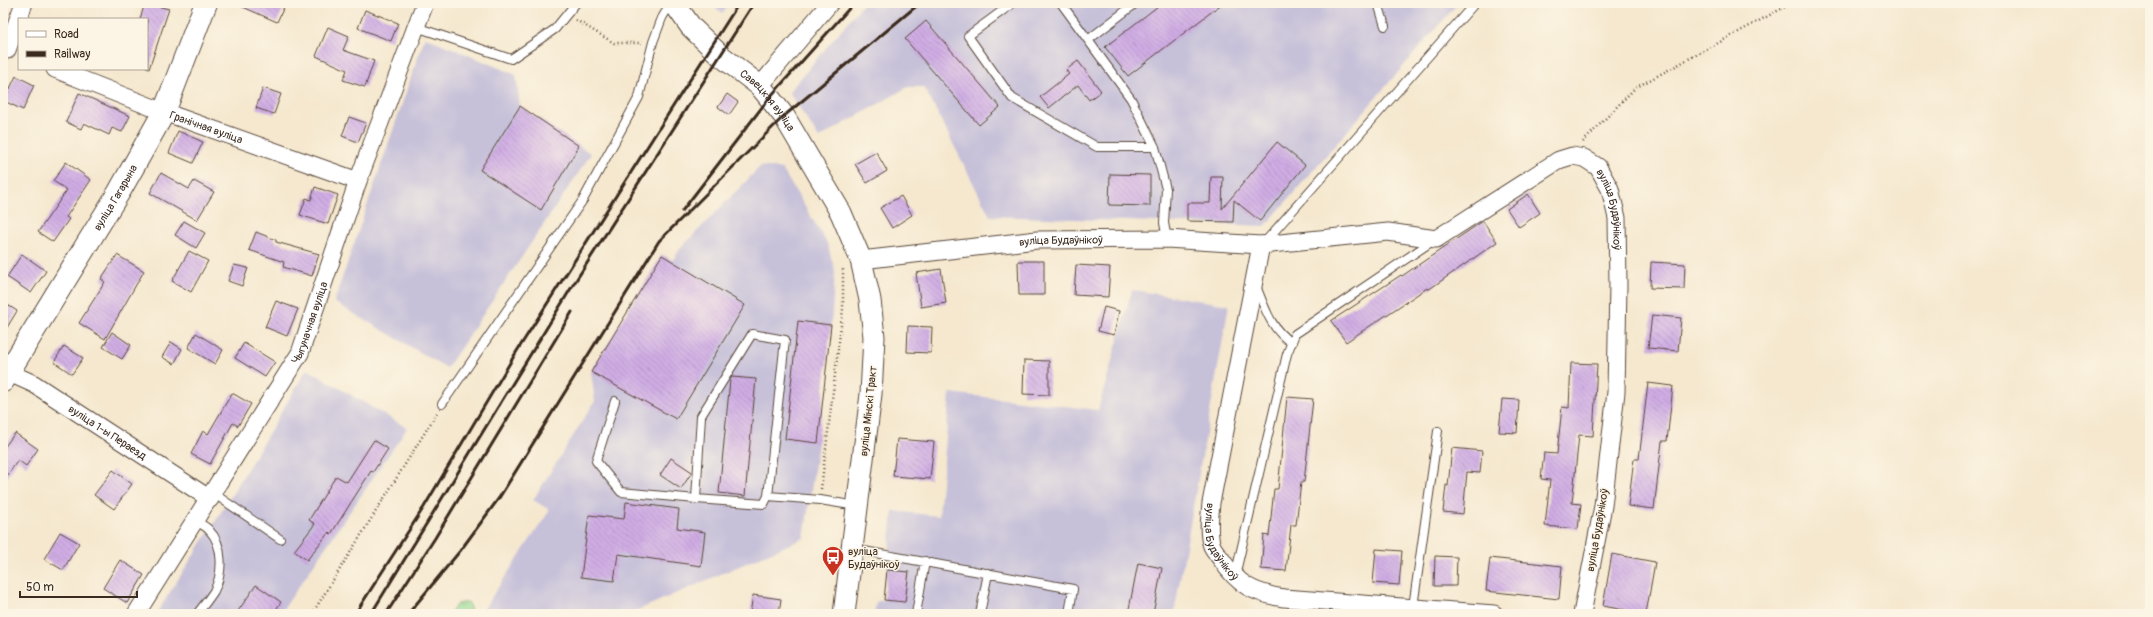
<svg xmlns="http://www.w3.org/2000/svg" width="2153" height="617" font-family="Pangolin,sans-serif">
	<defs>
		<pattern id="grass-tufts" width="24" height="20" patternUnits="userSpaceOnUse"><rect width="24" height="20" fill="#95db94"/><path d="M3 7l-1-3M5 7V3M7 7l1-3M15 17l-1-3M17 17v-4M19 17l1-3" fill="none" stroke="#81bc7f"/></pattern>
		<pattern id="building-back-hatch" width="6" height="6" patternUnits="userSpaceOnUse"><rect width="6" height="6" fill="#d0ade5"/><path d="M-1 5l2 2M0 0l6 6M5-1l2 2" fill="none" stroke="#aa8db9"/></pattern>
	</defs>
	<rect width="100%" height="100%" fill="#fcf5e5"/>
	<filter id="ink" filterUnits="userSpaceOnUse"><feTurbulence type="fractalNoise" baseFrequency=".025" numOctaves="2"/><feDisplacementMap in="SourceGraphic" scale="8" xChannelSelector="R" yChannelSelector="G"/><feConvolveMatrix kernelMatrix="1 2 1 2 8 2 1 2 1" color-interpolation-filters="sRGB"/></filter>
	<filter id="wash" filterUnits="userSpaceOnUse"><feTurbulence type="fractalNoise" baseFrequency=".012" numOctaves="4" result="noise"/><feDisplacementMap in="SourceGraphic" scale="16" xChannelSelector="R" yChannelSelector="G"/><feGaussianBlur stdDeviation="0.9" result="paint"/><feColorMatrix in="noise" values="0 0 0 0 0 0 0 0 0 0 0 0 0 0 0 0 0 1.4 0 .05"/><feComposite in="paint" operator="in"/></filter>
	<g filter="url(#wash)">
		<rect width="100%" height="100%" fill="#f5e8cf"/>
		<path fill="#c6c0d9" d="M707 3H729L723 13Z
			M864 3H1458L1265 226 990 216 924 87H908L819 138 789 92Z
			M425 37 516 75 520 106 591 154 447 368 334 302Z
			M761 166 782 169 827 243 835 271 831 325 818 443 804 538 629 614 481 613 550 510 533 500 595 401 591 372 662 255 673 260 680 249Z
			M1132 290 1229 305 1174 614H874L876 602 884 600 893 511 939 516 950 393 1098 410Z
			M307 369 407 428 280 614H156L227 503Z"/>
		<path fill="url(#grass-tufts)" stroke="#688259" d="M468 602 472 614H450L457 604Z"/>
		<g id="blocks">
			<path fill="url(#building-back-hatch)" d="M145 3 169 9 149 69 147 68V19H140Z
				M234 3H274L284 7 277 22Z
				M1162 3H1223L1128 76 1105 47Z
				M365 10 398 23 391 41 358 28Z
				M926 21 1000 107 979 125 905 39Z
				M328 27 349 36 343 50 374 61 365 87 343 80 347 70 316 56Z
				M1078 61 1101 91 1089 100 1078 85 1049 108 1040 97 1069 74 1066 70Z
				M16 76 34 85 23 110 4 101Z
				M263 88 281 94 274 114 256 108Z
				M79 93 130 116 122 132 112 128 109 135 84 123 81 129 66 122Z
				M727 94 738 102 729 115 718 107Z
				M520 106 579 146 541 210 480 170Z
				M349 117 366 123 358 142 342 136Z
				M178 131 203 142 193 163 169 153Z
				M1277 142 1305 165 1260 221 1234 200 1233 222 1187 221V203H1210L1211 177H1223L1222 209Z
				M876 152 887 171 867 183 855 164Z
				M66 162 91 180 66 217 69 219 53 242 38 232 67 190 53 181Z
				M161 173 189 189 194 181 214 192 197 220 150 193Z
				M1110 174 1150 175V206L1109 205Z
				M315 187 338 195 328 224 300 215 306 198 311 200Z
				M1528 194 1540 213 1519 227 1507 209Z
				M901 196 912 215 892 228 880 208Z
				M184 221 205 233 196 248 175 235Z
				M1483 221 1497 242 1428 290 1427 288 1346 342 1331 321 1401 275 1402 276Z
				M256 232 276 240V242L319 254 312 276 283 267 284 262 249 250Z
				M189 251 208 261 191 292 172 281Z
				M22 254 46 271 31 293 7 277Z
				M117 255 144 271 105 339 79 323 105 282 101 279Z
				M662 255 745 305 676 419 591 372Z
				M1018 261H1044V295H1019Z
				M1651 262 1685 264 1684 289 1650 288Z
				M234 265 248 268 242 286 228 281Z
				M1076 265 1110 267 1108 297 1074 295Z
				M941 269 946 303 921 307 916 273Z
				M276 301 298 309 287 336 265 327Z
				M3 302 17 311 3 334Z
				M1104 307 1119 311 1114 335 1098 331Z
				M1652 315 1681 318 1678 351 1648 348Z
				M798 321 831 325 818 443 785 439Z
				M908 326 932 327 931 353 907 352Z
				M112 332 131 345 122 359 103 347Z
				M196 333 223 350 215 364 188 348Z
				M171 342 182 349 174 364 162 357Z
				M244 343 275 362 265 377 235 358Z
				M64 346 83 358 72 374 54 362Z
				M1024 360 1049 361V395L1023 394Z
				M1571 363 1597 364 1593 436 1579 435 1572 503 1581 504 1578 529 1545 526 1550 480 1541 479 1544 453 1557 454 1562 407 1569 408Z
				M732 377 756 379 745 496 719 493 730 380Z
				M1648 383 1673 386 1667 441H1662L1654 509 1628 506 1634 459H1639Z
				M232 393 251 404 238 426 233 423 210 464 191 454 203 431 208 434Z
				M1287 397 1313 399 1304 482H1301L1296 525H1291L1286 571 1261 569 1264 535 1269 536 1274 489H1278Z
				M1502 399 1519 400 1517 433 1499 432Z
				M15 433 38 449 26 466 18 460 3 482V449Z
				M897 439 934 442 930 479 893 476Z
				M374 440 388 449 373 472 371 471 331 534 329 532 307 560 294 551 315 524 309 520 336 476 347 482Z
				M1452 448 1482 451 1480 473 1467 472 1463 514 1443 512 1446 485 1448 486Z
				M671 458 692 472 681 489 660 475Z
				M113 470 132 484 114 509 94 495Z
				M626 502 679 509 677 528 705 532 701 566 618 554 614 581 581 577 589 515 624 519Z
				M60 532 79 543 63 570 44 559Z
				M1376 549 1402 551 1399 585 1373 583Z
				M1612 554 1655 562 1646 614 1603 606Z
				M1435 556 1457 557 1456 586H1434Z
				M1490 558 1562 566 1559 599 1486 591Z
				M120 560 144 575 127 603 103 588Z
				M1138 563 1162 568 1153 614H1128Z
				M887 570 909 572 905 602 884 600Z
				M256 585 281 602 273 614H236Z
				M753 595 781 599 779 614H750Z"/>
		</g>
	</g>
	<g filter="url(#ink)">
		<use href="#blocks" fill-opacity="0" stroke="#574639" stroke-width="1"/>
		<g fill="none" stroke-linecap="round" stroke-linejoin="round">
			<g stroke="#574639" stroke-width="10">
				<path id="service" d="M1013 3 968 36 1012 98 1097 147H1155
					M1061 3 1131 99 1155 147 1166 189 1164 223 1167 239
					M1378 3 1385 26
					M416 27 511 59 555 29 576 3
					M1088 40 1136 3
					M1264 243 1475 3
					M1256 286C1265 308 1271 330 1292 343
					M615 401 596 461 621 492 696 499
					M442 404 583 200 639 97 653 42 662 18 671 3
					M213 493 280 539
					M768 496 764 504 696 499 701 416 752 334 785 340 768 496 820 500 857 506
					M196 521C200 524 206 526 209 530 224 545 223 574 214 591 209 599 203 606 197 614
					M853 549 1073 589 1069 614
					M1235 576 1287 354 1295 334 1434 240
					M1413 607 1438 431
					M916 614 925 561
					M980 614 988 573"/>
			</g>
			<g stroke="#574639" stroke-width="19">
				<g id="minor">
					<path d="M7 50 24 3"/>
					<path id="s1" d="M55 69 164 112 358 181"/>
					<path d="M760 86 830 3"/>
					<path id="s2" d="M1261 245 1211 503C1210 516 1207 533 1212 546 1214 550 1218 555 1221 559 1238 585 1253 593 1284 598L1494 614"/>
					<path id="s3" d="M861 260 1037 240 1167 239 1261 245 1388 232 1436 239 1559 160 1572 156 1584 158 1598 167 1610 189 1617 218 1618 285 1616 392 1603 506 1582 614"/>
					<path id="s4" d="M3 370 34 384 210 499"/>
					<path id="s5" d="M136 614 300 353 358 181 425 3"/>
				</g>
			</g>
			<g stroke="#574639" stroke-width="23">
				<g id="tertiary">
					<path id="s6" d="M674 3 691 27 721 56 760 86 784 116 841 213 861 260 870 300 874 337 871 394 844 614"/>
				</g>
			</g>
			<g stroke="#574639" stroke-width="24">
				<g id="secondary">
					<path id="s7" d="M3 381 119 192 164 112 206 3"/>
				</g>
			</g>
			<path stroke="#574639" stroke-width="2.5" stroke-dasharray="1 3" stroke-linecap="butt" d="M576 20 614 43H642
				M1583 142 1635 88 1792 3
				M821 489 843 309V268
				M312 614 437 413"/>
			<use href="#service" stroke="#fff" stroke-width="8"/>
			<use href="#minor" stroke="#fff" stroke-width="17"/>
			<use href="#tertiary" stroke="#fff" stroke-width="21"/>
			<use href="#secondary" stroke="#fff" stroke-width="22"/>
			<path stroke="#3b2a1e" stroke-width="3" d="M682 211 770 97 854 3
				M355 614 424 507 517 351 739 3
				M371 614 573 285 754 3
				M386 614 435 538 572 312
				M408 614 460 551 499 498 659 241 784 116 920 3"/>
		</g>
	</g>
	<defs>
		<g id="bus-pin" transform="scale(1.15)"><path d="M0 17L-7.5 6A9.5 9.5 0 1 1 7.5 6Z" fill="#c8321e" stroke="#fcf5e5"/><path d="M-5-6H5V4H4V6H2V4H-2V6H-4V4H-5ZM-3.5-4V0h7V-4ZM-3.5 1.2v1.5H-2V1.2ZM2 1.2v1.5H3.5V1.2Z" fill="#fff"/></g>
	</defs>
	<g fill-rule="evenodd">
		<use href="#bus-pin" x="833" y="557"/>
	</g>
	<g text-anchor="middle" stroke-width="3" stroke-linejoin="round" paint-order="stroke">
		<g font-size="11" fill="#3b2a1e" stroke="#fcf5e5">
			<text dy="4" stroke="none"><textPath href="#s6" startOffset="136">Савецкая вуліца</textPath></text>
			<text dy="4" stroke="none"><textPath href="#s1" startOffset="162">Гранічная вуліца</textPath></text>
			<text dy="4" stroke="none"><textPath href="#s7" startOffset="215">вуліца Гагарына</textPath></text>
			<text dy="4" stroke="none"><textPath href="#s3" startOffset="811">вуліца Будаўнікоў</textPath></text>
			<text dy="4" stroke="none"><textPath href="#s3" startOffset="201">вуліца Будаўнікоў</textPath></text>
			<text dy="4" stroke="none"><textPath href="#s5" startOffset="340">Чыгуначная вуліца</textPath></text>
			<text transform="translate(868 411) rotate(-84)" y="4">вуліца Мінскі Тракт</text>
			<text dy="4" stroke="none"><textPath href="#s4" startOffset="122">вуліца 1-ы Пераезд</textPath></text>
			<text transform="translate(1597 530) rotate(-80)" y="4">вуліца Будаўнікоў</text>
			<text dy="4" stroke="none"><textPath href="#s2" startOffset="305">вуліца Будаўнікоў</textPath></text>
		</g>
		<g font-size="11" fill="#3b2a1e" stroke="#fcf5e5" text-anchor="start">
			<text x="848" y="555">вуліца<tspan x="848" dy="13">Будаўнікоў</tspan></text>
		</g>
	</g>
	<rect width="2153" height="617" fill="none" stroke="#fcf5e5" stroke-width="16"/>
	<rect x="18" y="18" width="130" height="52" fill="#fcf5e5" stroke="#afa495"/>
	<rect x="26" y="31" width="20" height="6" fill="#ffffff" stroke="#afa495"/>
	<text x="54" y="38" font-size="12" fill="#3b2a1e">Road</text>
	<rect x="26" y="51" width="20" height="6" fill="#3b2a1e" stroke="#afa495"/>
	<text x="54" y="58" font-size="12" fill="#3b2a1e">Railway</text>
	<path d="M20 591v6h117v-6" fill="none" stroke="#3b2a1e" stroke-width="2"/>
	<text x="26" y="591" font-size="12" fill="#3b2a1e" stroke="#fcf5e5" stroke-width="3" paint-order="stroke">50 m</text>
</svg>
